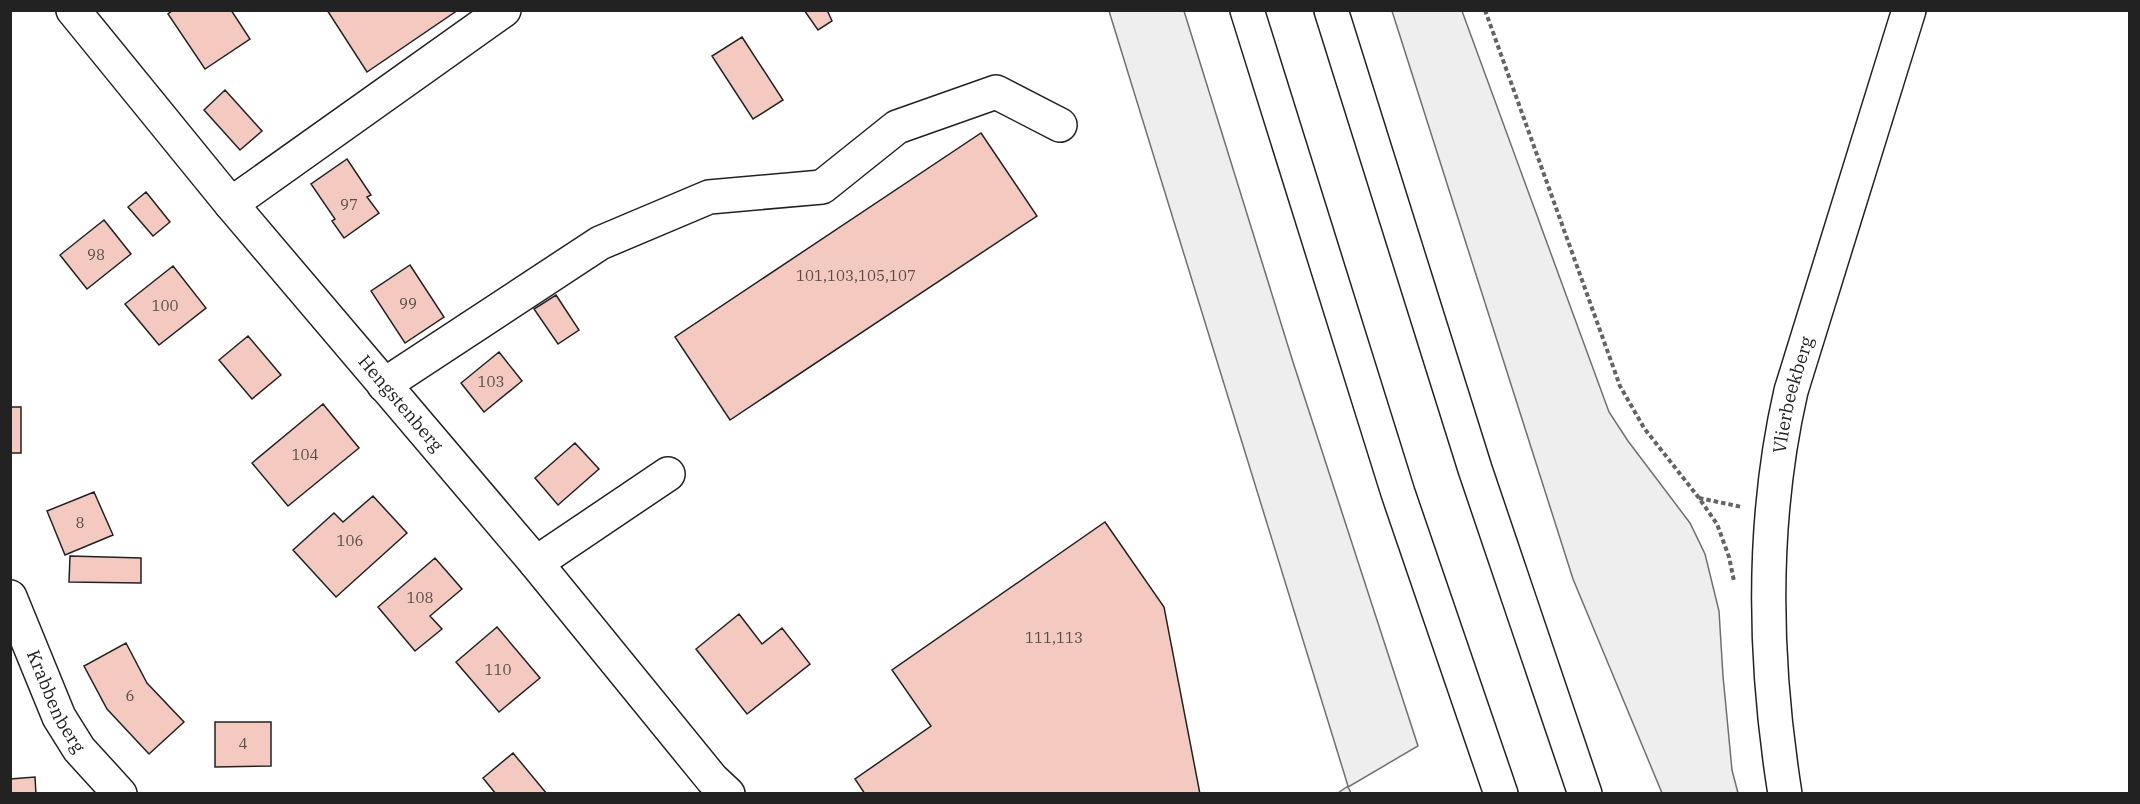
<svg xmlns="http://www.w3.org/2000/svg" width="2140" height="804" font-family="'IBM Plex Serif',serif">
	<rect width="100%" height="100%" fill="#fff"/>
	<path fill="#eee" stroke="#6f6f6f" stroke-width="1.5" d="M1109 11H1184L1293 362 1418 746 1348 787 1351 793H1338L1348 786Z
		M1392 11H1462L1609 412 1628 441 1690 523 1705 554 1719 611 1723 676 1732 770 1738 793H1662L1573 579Z"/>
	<path fill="#f3c9c0" stroke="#222" stroke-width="1.5" d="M173 10H231L250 39 205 69 168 14Z
		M327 10H458L367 72Z
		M804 10H827L832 21 818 30Z
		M742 37 783 100 753 119 712 56Z
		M225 90 262 131 240 150 204 110Z
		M981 133 1037 216 730 420 675 337Z
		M347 159 371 195 367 197 379 213 344 238 332 221 335 219 311 184Z
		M146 192 170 222 153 236 128 207Z
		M104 220 131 254 87 289 60 255Z
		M410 265 444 317 405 343 371 291Z
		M173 266 206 308 159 345 125 304Z
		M556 295 579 330 558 344 534 309Z
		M248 336 281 375 252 399 219 360Z
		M499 352 522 381 484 412 461 383Z
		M323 404 359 448 288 506 252 463Z
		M10 407H21V453H10Z
		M575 443 599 469 558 505 535 478Z
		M94 492 113 535 65 555 47 511Z
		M373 496 407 533 336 597 293 550 334 513 343 522Z
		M1105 522 1164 607 1200 794H865L855 779 931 726 892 670Z
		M70 556 141 558V583L69 582Z
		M435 558 462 589 430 616 442 629 415 651 378 607Z
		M739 614 762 644 782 628 810 664 747 714 696 649Z
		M497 627 540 678 499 712 456 662Z
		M126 643 147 683 184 722 149 754 107 709 84 666Z
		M215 722H271V766L215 767Z
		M513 753 547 794H496L483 778Z
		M35 777 36 794H10V779Z"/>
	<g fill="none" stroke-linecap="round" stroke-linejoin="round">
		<g stroke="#222" stroke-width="36">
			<g id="minor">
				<path id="s1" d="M73 10 231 204 536 563 712 779 728 794"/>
				<path d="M231 204 504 10"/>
				<path d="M384 385 600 243 709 197 822 187 897 127 996 92 1060 125"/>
				<path d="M536 563 668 474"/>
				<path id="s2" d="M10 597 59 717 79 749 120 794"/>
				<path id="s3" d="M1785 794C1764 662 1761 522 1791 391L1909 10"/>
			</g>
		</g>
		<g stroke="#222" stroke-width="36">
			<path id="highway" d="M1247 10 1398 493 1501 794
				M1331 10 1475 469 1585 794"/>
		</g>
		<path stroke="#646464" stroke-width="4" stroke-dasharray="4.5 3" stroke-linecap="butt" d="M1485 10 1620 386 1644 428 1699 498 1717 524 1729 557 1734 581
			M1699 498 1742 507"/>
		<use href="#minor" stroke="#fff" stroke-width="33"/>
		<use href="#highway" stroke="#fff" stroke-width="33"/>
	</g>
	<g text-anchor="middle" stroke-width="4.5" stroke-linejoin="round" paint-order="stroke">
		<g font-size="15" fill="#564c4a">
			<text x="349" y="210">97</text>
			<text x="96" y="260">98</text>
			<text x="856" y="281">101,103,105,107</text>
			<text x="408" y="309">99</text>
			<text x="165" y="311">100</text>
			<text x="491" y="387">103</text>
			<text x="305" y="460">104</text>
			<text x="80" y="528">8</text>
			<text x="350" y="546">106</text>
			<text x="420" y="603">108</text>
			<text x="1054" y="643">111,113</text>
			<text x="498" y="675">110</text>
			<text x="130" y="701">6</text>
			<text x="243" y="749">4</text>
		</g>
		<g font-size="18" fill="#222" stroke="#fff">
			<text dy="6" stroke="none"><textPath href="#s3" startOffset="402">Vlierbeekberg</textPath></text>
			<text dy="6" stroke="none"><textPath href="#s1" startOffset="512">Hengstenberg</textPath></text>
			<text dy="6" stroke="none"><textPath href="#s2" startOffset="114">Krabbenberg</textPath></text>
		</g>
	</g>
	<rect width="2140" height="804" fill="none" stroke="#222222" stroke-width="24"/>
</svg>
